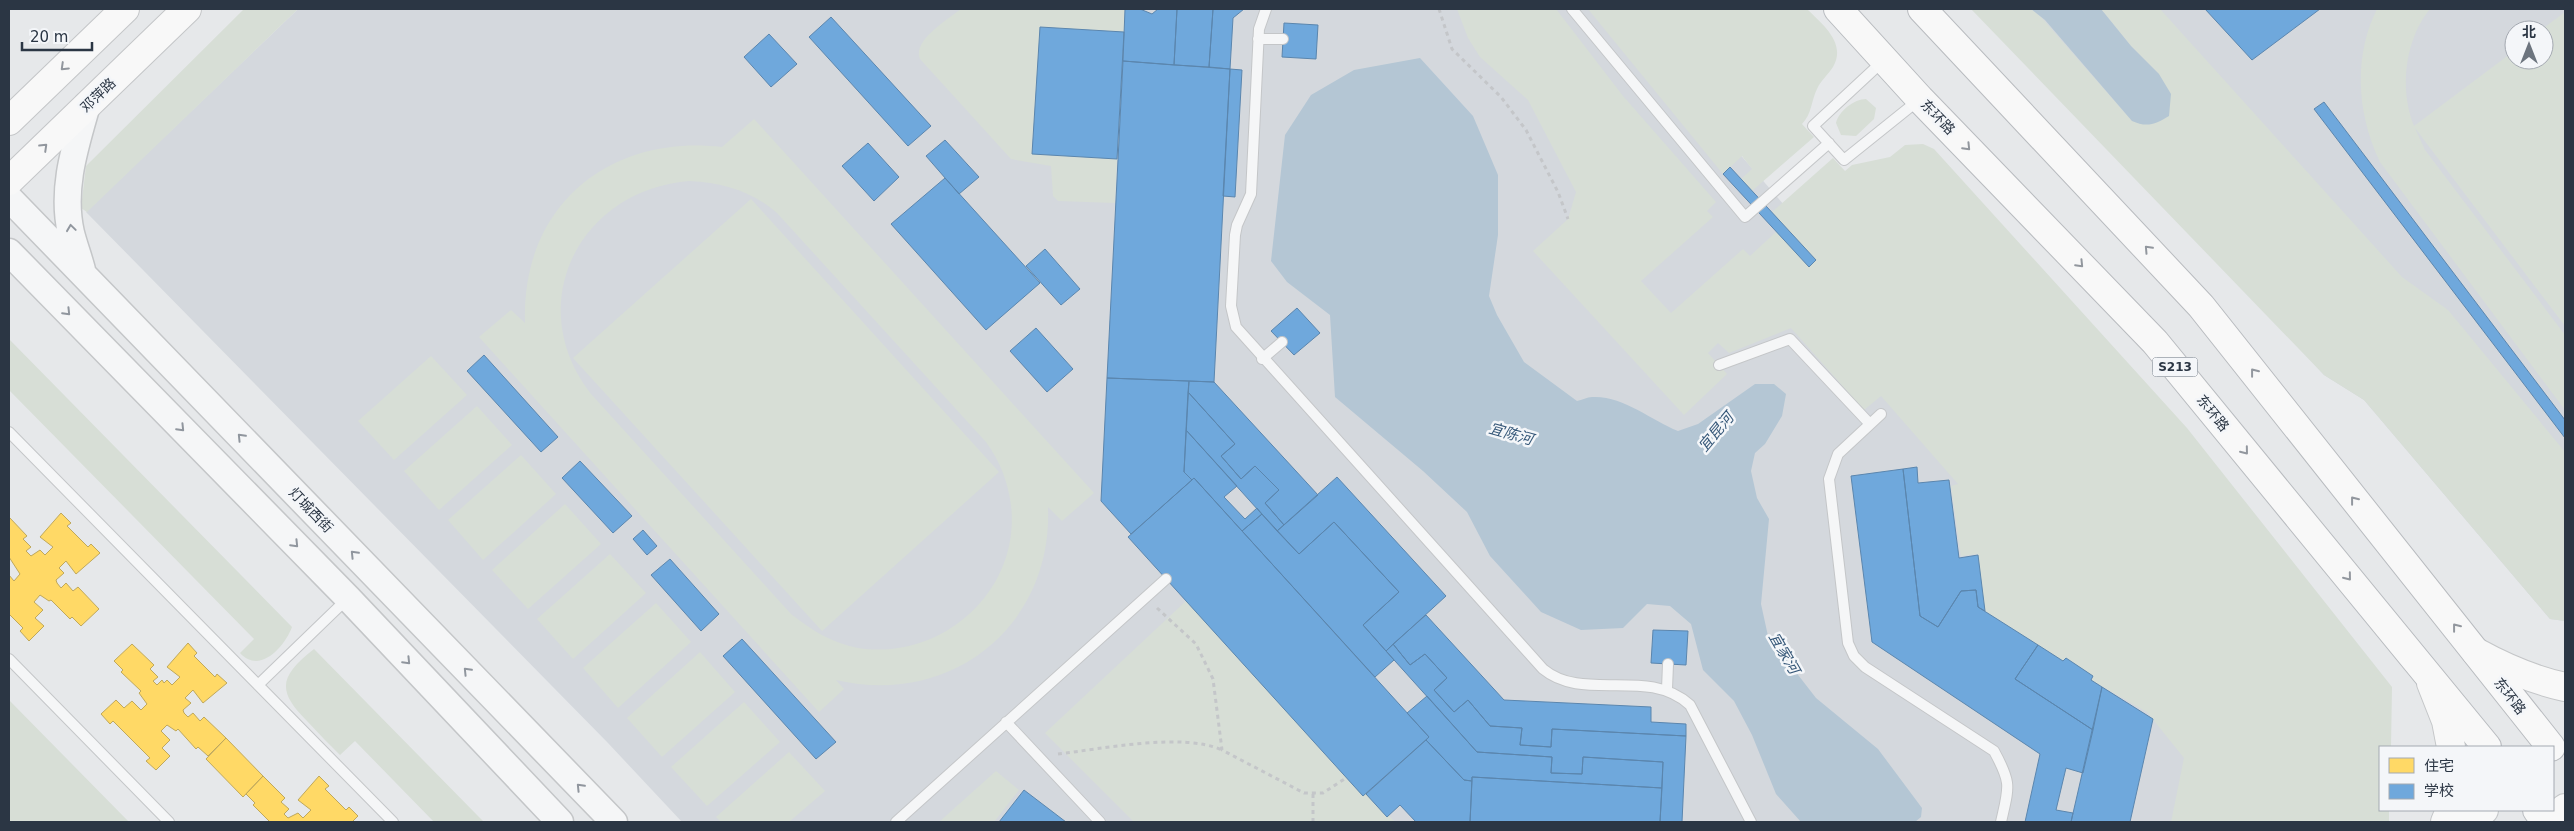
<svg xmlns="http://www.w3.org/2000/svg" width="2574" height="831" font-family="'DejaVu Sans','Noto Sans SC',sans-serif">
	<rect width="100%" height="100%" fill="#e6e8ea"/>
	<path fill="#d4d8dd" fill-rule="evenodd" d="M298 9H1606L1690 97 2014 469 2302 822H682L608 743 86 212Z
		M1990 9H2565V621L2550 619 2364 400 2324 375ZM2514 30H2544V60H2514Z"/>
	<path fill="#d7ded6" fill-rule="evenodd" d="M244 9H298L87 212 81 208 86 166Z
		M961 9H1125L1124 32 1040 27 1032 153 1117 159 1115 203 1058 201 1053 196 1051 166 1011 159 920 59C912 41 948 19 961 9Z
		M1457 9H1556L1623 96 1716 202 1707 211 1713 217 1641 281 1671 313 1743 249 1750 256 1777 231 1809 267 1816 260 1772 212 1833 158 1845 171 1852 165 1890 157 1905 145 1923 144 1934 149 2187 428 2392 687 2391 747H2380V810H2389V822H2171L2184 758 2147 712 2091 680 2093 676 2066 658 2063 661 1985 611 1977 554 1961 556 1951 486 1958 484 1881 396 1864 410 1791 328 1729 353 1718 343 1708 353 1727 374 1684 415 1533 251 1568 219 1576 192 1528 100 1480 57 1468 38Z
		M1588 9H1807C1822 24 1847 43 1833 67 1828 75 1821 80 1817 89 1811 101 1812 114 1802 124L1814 137 1752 191 1741 179 1752 169 1742 156 1723 174Z
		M1971 9H2031L2041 17 2132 121 2159 74 2131 46 2101 9H2160L2402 277 2448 310 2565 452V621L2550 619 2364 400 2324 375Z
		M2377 9H2430C2405 39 2399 90 2414 126L2514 51V60H2544V30H2541L2565 12V326L2415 128 2425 150 2565 335V410L2380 162C2357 114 2353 57 2377 9Z
		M1866 99 1876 108 1874 119 1856 136 1841 135 1836 123C1839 111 1854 99 1866 99Z
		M754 119 1094 493 1062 521 1048 507C1053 626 951 707 836 680L844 689 819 712 479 337 511 310 525 323C521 206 609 134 722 147ZM690 181C723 183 752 191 777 213L986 442C1000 461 1008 482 1011 505 1021 591 942 661 858 648 832 643 811 630 791 614L591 394C521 304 580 189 690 181Z
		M751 199 999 472 822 631 573 358Z
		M9 339 292 627C285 646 260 675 240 653L254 639 9 390Z
		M431 356 467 395 394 460 358 421Z
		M477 406 512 445 439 510 404 471Z
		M521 455 556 494 483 560 448 520Z
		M565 504 601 544 528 609 492 570Z
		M610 554 646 593 573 659 537 619Z
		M1186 601 1395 822H1134L1045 733Z
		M656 603 691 642 618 708 583 668Z
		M314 649 477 815 484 822H434L355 741 340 755C329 744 318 733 307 721 276 690 280 676 314 649Z
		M700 652 735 692 662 757 627 718Z
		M9 700 129 822H9Z
		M744 702 780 742 707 806 671 767Z
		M789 752 825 791 789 822H721L716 817Z
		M996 771 1019 790 994 822H939Z"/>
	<path fill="#b4c6d4" d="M2031 9H2101L2131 46 2159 74 2171 94 2169 116C2156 124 2147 128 2132 121L2045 20Z
		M1420 58 1473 116 1498 175V235L1489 296 1497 315 1524 362 1577 401C1582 400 1587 397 1592 397 1622 395 1651 420 1678 431L1698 424 1755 384H1774L1786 394 1782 416 1765 444 1755 453 1751 471 1757 498 1769 519 1761 604 1768 636 1816 698 1878 749 1922 808 1921 817 1915 822H1801L1776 794 1752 735 1734 701 1703 670 1691 624 1670 606 1647 604 1623 628 1581 630 1541 612 1490 556 1467 512 1423 471 1335 397 1330 315 1287 282 1271 261 1285 135 1311 95 1354 70Z"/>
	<path fill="#ffd966" stroke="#bfa85c" d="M61 513 71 523 67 526 88 547 91 544 100 553 76 574 66 561 59 568 64 573 56 580 57 583 61 588 66 583 73 591 78 587 99 609 81 626 72 617 70 619 51 600 49 601 40 595 34 602 43 610 35 618 44 626 29 641 20 631 23 628 9 614V575L14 581 20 574 9 557V517L27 536 23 539 31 547 26 551 31 556 40 550 45 555 53 547 40 537Z
		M188 643 197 653 194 656 215 677 217 674 227 683 203 703 193 690 185 698 191 703 183 710 184 713 188 717 193 713 200 721 204 717 226 738 208 756 198 747 196 749 178 729 176 731 167 725 161 731 170 740 162 748 170 756 156 770 146 761 150 758 113 721 110 724 101 714 116 700 124 708 132 701 141 710 147 704 139 693 141 691 121 672 123 670 114 661 132 644 154 665 150 669 158 677 153 681 157 685 162 680 164 683 167 680 172 685 180 677 167 667Z
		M226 738 263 776 243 797 206 759Z
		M263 776 285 798 281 802 289 809 284 814 288 818 298 813 303 818 311 810 298 800 319 776 329 786 325 789 346 810 349 807 358 816 352 822H270L253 805 255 803 246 794Z"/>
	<path fill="#6fa8dc" stroke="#5b86ae" d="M1125 9H1140L1152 14 1158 9H1177L1174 65 1123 61Z
		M1177 9H1213L1209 67 1174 65Z
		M1213 9H1244L1233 18 1230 69 1209 67Z
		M2205 9H2320L2252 60Z
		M831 17 931 126 908 146 809 37Z
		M1284 23 1318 25 1316 59 1282 57Z
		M1040 27 1124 32 1117 159 1032 154Z
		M769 34 797 64 771 87 744 57Z
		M1123 61 1230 69 1214 382 1107 378Z
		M1230 69 1242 70 1235 197 1223 196Z
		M2324 102 2565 420V438L2314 109Z
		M945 140 979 177 959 194 926 156Z
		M868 143 899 177 874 201 842 166Z
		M1730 167 1816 260 1809 267 1723 174Z
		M945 178 1040 283 986 330 891 224Z
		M1045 249 1080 289 1061 305 1026 266Z
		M1297 308 1320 333 1294 355 1271 331Z
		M1036 328 1073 369 1047 392 1010 351Z
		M484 355 558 437 541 452 467 371Z
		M1107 378 1189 381 1184 472 1192 480 1131 534 1101 501Z
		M1189 381 1214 382 1318 495 1284 525 1265 503 1279 490 1255 466 1241 479 1221 456 1235 444 1188 392Z
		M1188 392 1235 444 1221 456 1241 479 1255 466 1279 490 1265 503 1284 525 1277 531 1186 430Z
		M1186 430 1237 486 1224 497 1245 519 1257 508 1262 514 1242 531 1194 478 1192 480 1184 472Z
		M580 461 632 516 613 533 562 478Z
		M1917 467 1918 483 1949 480 1959 558 1978 555 1985 611 1978 607 1976 590 1961 591 1938 627 1920 616 1903 469Z
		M1903 469 1920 616 1938 627 1961 591 1976 590 1978 607 2038 645 2015 679 2093 730 2083 773 2066 768 2056 810 2073 813 2071 822H2025L2040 754 1872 642 1851 476Z
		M1337 477 1446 596 1386 651 1363 625 1399 592 1334 522 1299 554 1277 531Z
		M1194 478 1429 737 1363 796 1128 537Z
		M1262 514 1299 554 1334 522 1399 592 1363 625 1394 660 1375 677 1242 531Z
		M643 530 657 546 647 555 633 539Z
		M670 559 719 614 701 631 651 575Z
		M1426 615 1504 700 1651 707V722L1686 724V736L1552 729 1551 747 1520 745 1522 728 1490 726 1468 700 1454 712 1434 690 1447 678 1425 654 1410 665 1393 644Z
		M1653 630 1688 631 1686 665 1651 663Z
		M742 639 836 742 816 759 723 656Z
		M1393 644 1410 665 1425 654 1447 678 1434 690 1454 712 1468 700 1490 726 1522 728 1520 745 1551 747 1552 729 1686 736 1682 822H1660L1663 762 1583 757 1582 774 1551 773 1552 757 1477 752 1386 651Z
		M2038 645 2063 661 2066 658 2093 676 2091 680 2102 687 2093 730 2015 679Z
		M2102 687 2153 719 2130 822H2071Z
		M1427 696 1477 752 1552 757 1551 773 1582 774 1583 757 1663 762 1662 788 1472 777V781L1464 780 1426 740 1429 737 1407 713Z
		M1426 740 1464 780 1472 781 1470 822H1416L1400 805 1387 817 1366 794Z
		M1472 777 1662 788 1660 822H1470Z
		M1024 790 1066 822H999Z"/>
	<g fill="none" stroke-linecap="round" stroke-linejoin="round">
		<g stroke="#c4c6c8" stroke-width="12">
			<path id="service" d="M1266 9 1259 29 1251 194 1237 225 1235 235 1231 306 1236 327 1543 669C1584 703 1647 666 1690 705L1751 822
				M1572 9 1745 217 1829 143
				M1258 39H1283
				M1883 61 1813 126 1844 160 1920 99
				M1262 359 1282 342
				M1719 365 1790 339 1870 424
				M1881 414 1838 454 1829 479 1848 643 1854 656 1865 667 1994 751C2012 784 2009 786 2001 822
				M9 432 393 822
				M9 659 169 822
				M258 685 347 599
				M1667 689 1668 664
				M1006 722 1100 822
				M896 822 1166 579"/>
		</g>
		<g stroke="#c4c6c8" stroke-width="29">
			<path id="tertiary" d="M9 198 614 822
				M9 252 348 598 560 822
				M82 270C79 258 74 245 71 233 61 189 75 147 87 105"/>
		</g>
		<g stroke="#c4c6c8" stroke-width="30">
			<path id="secondary" d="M9 121 125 9
				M9 181 187 9
				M2476 652C2505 668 2533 680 2565 687
				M2431 683 2446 721 2451 747
				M2445 822 2450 810
				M2469 822 2484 810
				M2548 822 2565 808"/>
		</g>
		<g stroke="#b8bbbf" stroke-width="30">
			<path id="trunk" d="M1838 9 1920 99 2155 342 2487 747
				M1922 9 2201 306 2551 747
				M2537 810 2546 822"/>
		</g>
		<path stroke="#c4c6c9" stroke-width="3" stroke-dasharray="4 4" stroke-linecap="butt" d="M1439 9 1452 49 1501 97 1526 130 1558 192 1568 219
			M1157 608 1196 644 1213 679 1222 750 1304 793H1323L1346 778
			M1058 754C1102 749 1183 732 1222 750
			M1313 822V793"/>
		<use href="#service" stroke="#f5f6f7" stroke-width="10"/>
		<use href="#tertiary" stroke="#f5f6f7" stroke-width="26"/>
		<use href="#secondary" stroke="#f8f8f8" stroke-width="28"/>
		<use href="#trunk" stroke="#f8f8f8" stroke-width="28"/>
	</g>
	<defs><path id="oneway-chevron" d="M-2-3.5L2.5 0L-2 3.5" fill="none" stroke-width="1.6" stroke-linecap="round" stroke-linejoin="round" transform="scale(1.25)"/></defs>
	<g stroke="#92979e">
		<use href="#oneway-chevron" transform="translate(64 67) rotate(136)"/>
		<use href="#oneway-chevron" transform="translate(44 147) rotate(-44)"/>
		<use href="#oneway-chevron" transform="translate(1967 147) rotate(46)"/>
		<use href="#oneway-chevron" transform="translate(2148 249) rotate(-133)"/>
		<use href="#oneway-chevron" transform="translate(2080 264) rotate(46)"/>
		<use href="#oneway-chevron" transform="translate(2254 372) rotate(-128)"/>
		<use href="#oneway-chevron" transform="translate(2245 451) rotate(51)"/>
		<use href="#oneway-chevron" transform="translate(2354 500) rotate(-128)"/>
		<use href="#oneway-chevron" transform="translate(2348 577) rotate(51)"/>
		<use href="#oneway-chevron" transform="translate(2456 627) rotate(-128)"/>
	</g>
	<g stroke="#90969e">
		<use href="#oneway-chevron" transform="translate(71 228) rotate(-98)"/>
		<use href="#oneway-chevron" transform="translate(67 312) rotate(46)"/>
		<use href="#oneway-chevron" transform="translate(181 428) rotate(46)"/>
		<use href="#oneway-chevron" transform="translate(241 437) rotate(-134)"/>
		<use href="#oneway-chevron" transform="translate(295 544) rotate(46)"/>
		<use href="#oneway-chevron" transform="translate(354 554) rotate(-134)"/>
		<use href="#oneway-chevron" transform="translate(407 661) rotate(46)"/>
		<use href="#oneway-chevron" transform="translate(467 671) rotate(-134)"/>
		<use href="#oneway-chevron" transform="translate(580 787) rotate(-134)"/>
	</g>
	<g text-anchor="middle" stroke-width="5" stroke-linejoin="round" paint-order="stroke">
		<rect fill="#f4f6f9" stroke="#67707a" stroke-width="1" x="2152.5" y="357.5" width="45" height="19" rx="4"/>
		<g font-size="12" font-weight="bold" fill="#2b3644">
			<text x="2175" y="371">S213</text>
		</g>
		<g font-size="14" fill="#2b3644" stroke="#f4f6f9">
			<text transform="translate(98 95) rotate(-44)" y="5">邓萍路</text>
			<text transform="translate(1938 117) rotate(46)" y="5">东环路</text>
			<text transform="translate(2213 413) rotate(51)" y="5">东环路</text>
			<text transform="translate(311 510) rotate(46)" y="5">灯城西街</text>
			<text transform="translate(2510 696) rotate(52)" y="5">东环路</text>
		</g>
		<g font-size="15" font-style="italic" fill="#355778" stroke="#f4f6f9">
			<text transform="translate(1716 432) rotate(-50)" y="5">宜昆河</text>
			<text transform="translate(1511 434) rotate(16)" y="5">宜陈河</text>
			<text transform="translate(1784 653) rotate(60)" y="5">宜家河</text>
		</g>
	</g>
	<rect width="2574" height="831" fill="none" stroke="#2b3644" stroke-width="20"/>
	<rect x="2379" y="746" width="175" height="65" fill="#f4f6f9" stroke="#a4a9b1"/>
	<rect x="2389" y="758" width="25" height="15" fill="#ffd966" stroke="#a4a9b1"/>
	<text x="2424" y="771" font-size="15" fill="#2b3644">住宅</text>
	<rect x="2389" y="784" width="25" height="15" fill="#6fa8dc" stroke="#a4a9b1"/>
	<text x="2424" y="796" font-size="15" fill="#2b3644">学校</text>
	<g transform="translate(2529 45)"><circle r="24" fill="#f4f6f9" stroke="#a4a9b1"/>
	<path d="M0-4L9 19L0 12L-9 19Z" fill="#6c747e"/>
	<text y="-8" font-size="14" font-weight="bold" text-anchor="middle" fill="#2b3644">北</text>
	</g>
	<path d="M22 42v8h70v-8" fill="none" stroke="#2b3644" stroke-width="2.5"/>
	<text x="30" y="42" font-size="15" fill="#2b3644" stroke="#f4f6f9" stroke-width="4" paint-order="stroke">20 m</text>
</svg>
